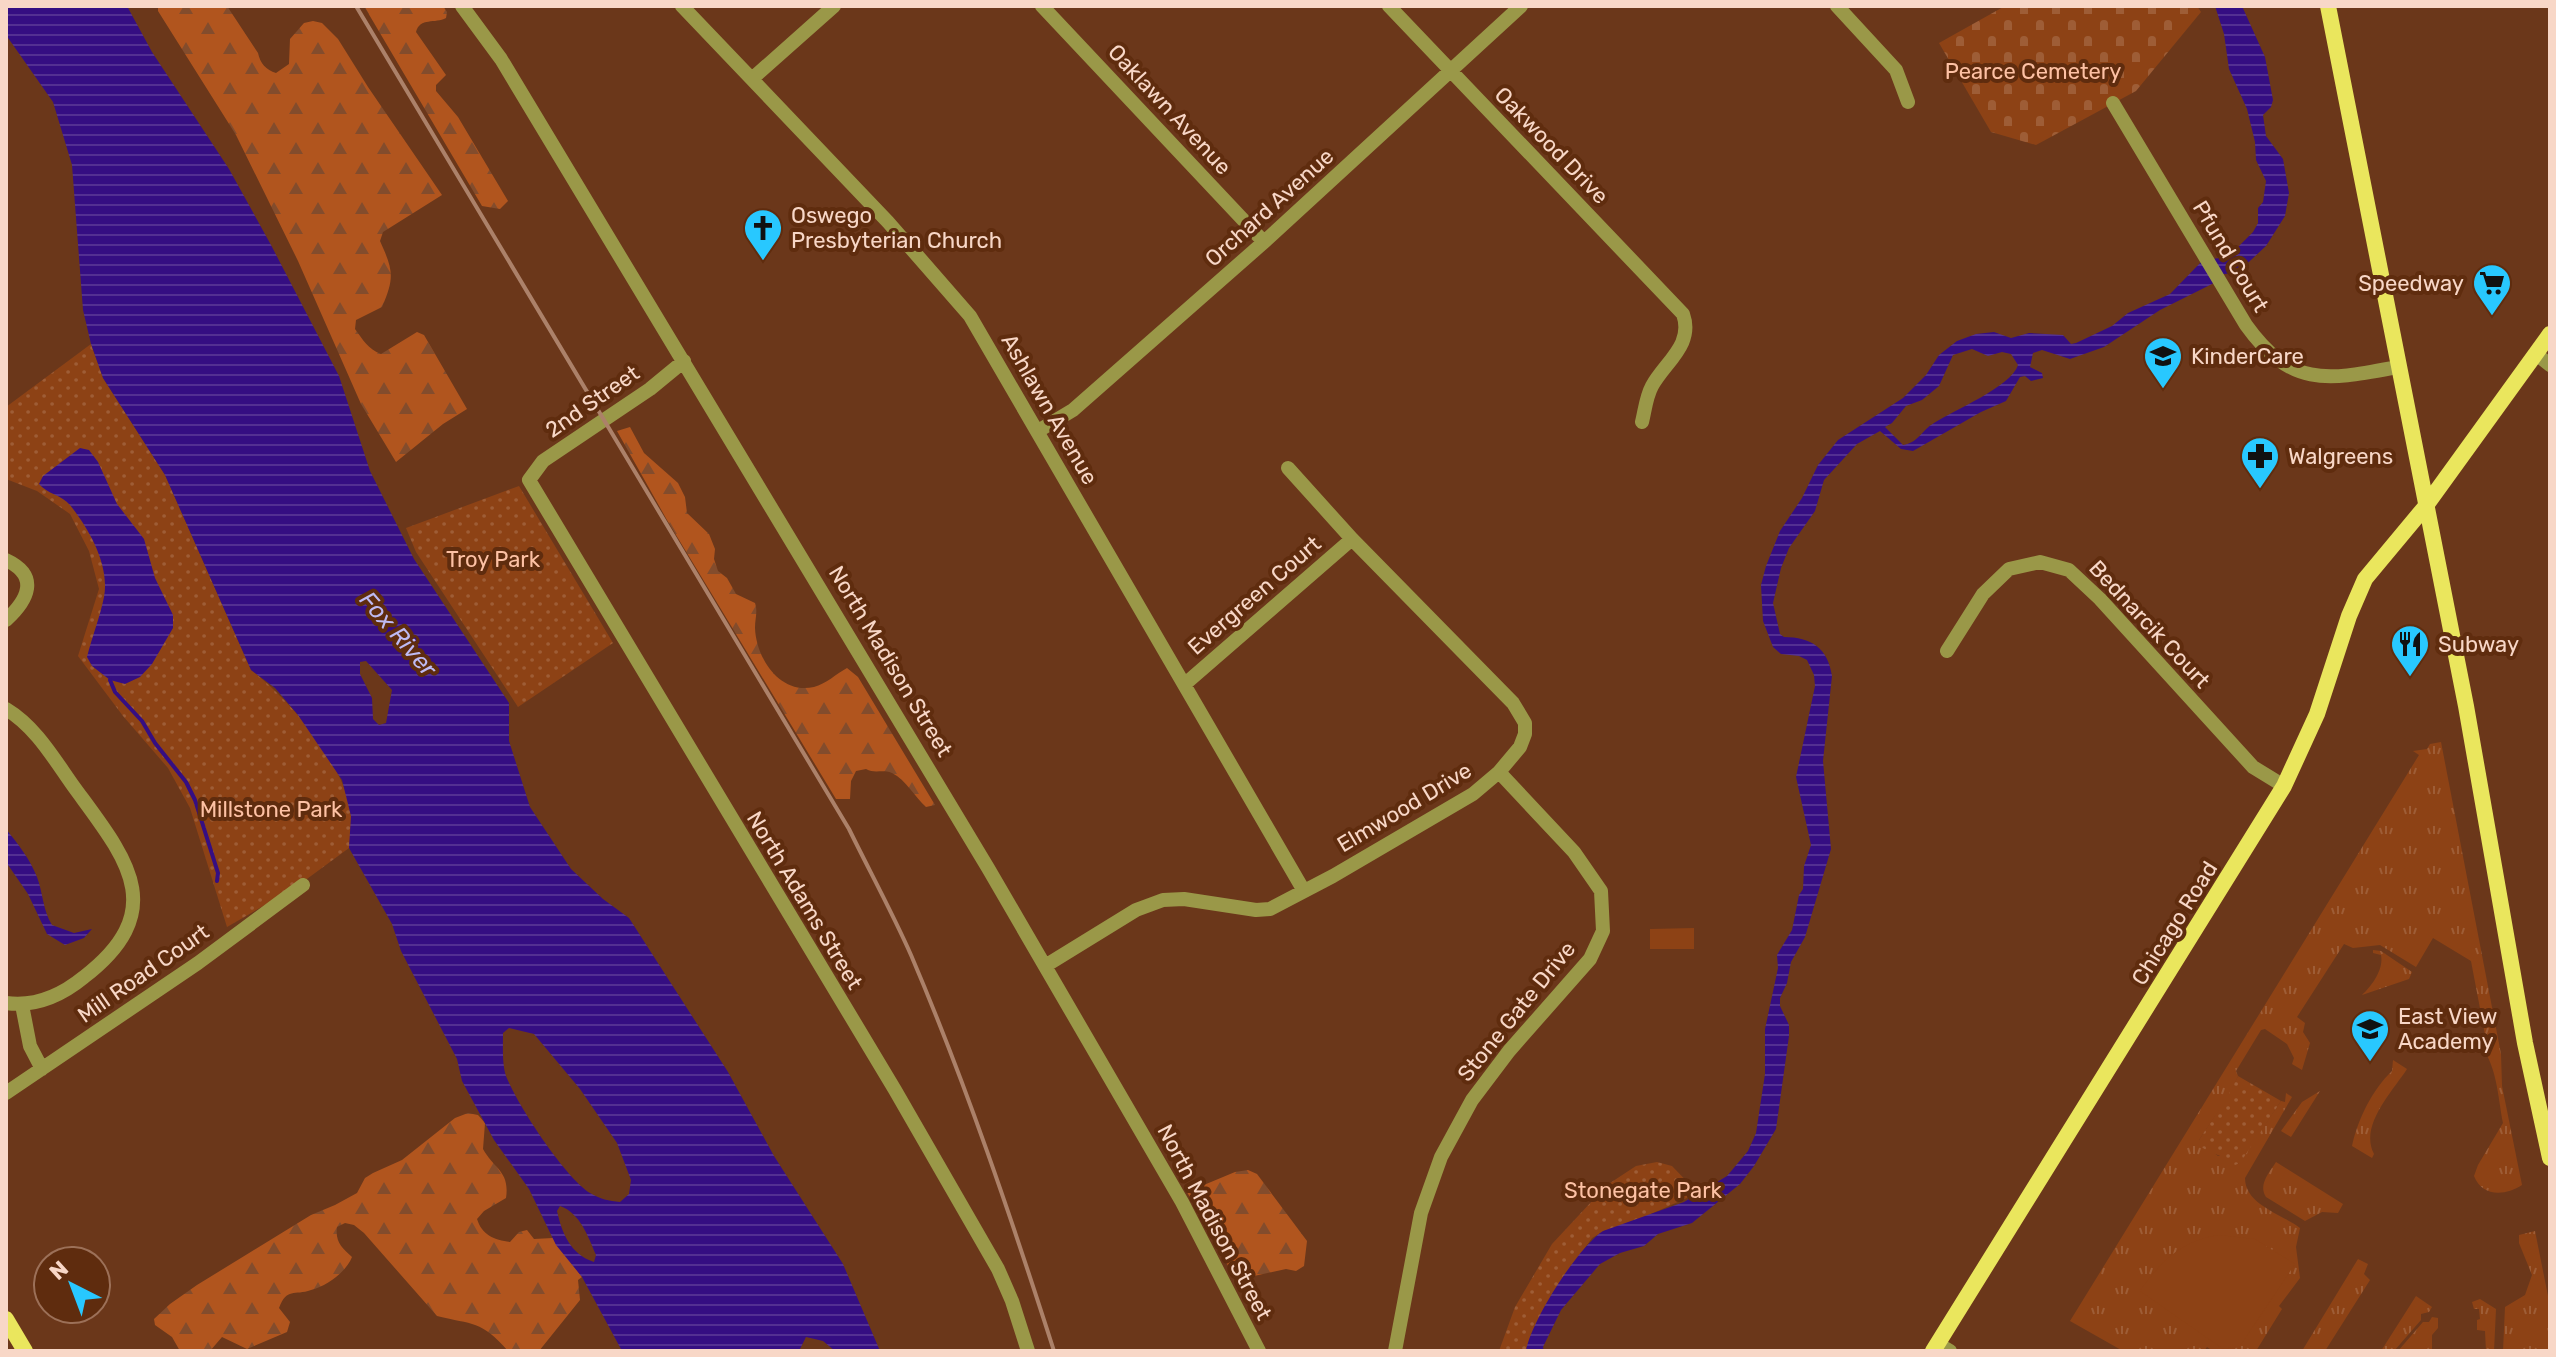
<svg xmlns="http://www.w3.org/2000/svg" width="2556" height="1357" font-family="Rubik,sans-serif">
	<defs>
		<pattern id="grass-tufts" width="24" height="20" patternUnits="userSpaceOnUse" patternTransform="scale(2)"><rect width="24" height="20" fill="#8d4215"/><path d="M3 7l-1-3M5 7V3M7 7l1-3M15 17l-1-3M17 17v-4M19 17l1-3" fill="none" stroke="#9e5d36"/></pattern>
		<pattern id="forest-firs" width="22" height="20" patternUnits="userSpaceOnUse" patternTransform="scale(2)"><rect width="22" height="20" fill="#b1551e"/><path d="M5 1l3.5 6h-7zM16 11l3.5 6h-7z" fill="#834c2c"/></pattern>
		<pattern id="cemetery-stones" width="16" height="16" patternUnits="userSpaceOnUse" patternTransform="scale(2)"><rect width="16" height="16" fill="#8d4215"/><path d="M2 7V4a2 2 0 0 1 4 0v3zM10 15v-3a2 2 0 0 1 4 0v3z" fill="#9e5d36"/></pattern>
		<pattern id="park-dots" width="8" height="8" patternUnits="userSpaceOnUse" patternTransform="scale(2)"><rect width="8" height="8" fill="#8d4215"/><path d="M2 2h.1M6 6h.1" fill="none" stroke="#9e5d36" stroke-width="1.8" stroke-linecap="round"/></pattern>
		<pattern id="water-rules" width="6" height="5" patternUnits="userSpaceOnUse" patternTransform="scale(2)"><rect width="6" height="5" fill="#350e82"/><path d="M0 2.5h6" fill="none" stroke="#533092"/></pattern>
	</defs>
	<rect width="100%" height="100%" fill="#6b371a"/>
	<path fill="url(#grass-tufts)" d="M2441 742 2501 1054 2502 1086 2522 1185C2505 1196 2482 1197 2474 1176L2478 1165 2503 1123C2498 1098 2497 1062 2478 1043L2486 1040 2471 961 2433 938 2416 967 2380 945 2353 948 2344 944 2297 1017 2305 1023 2303 1032 2310 1043 2302 1070 2292 1064 2294 1058 2287 1044 2265 1029 2261 1030 2236 1071 2238 1076 2230 1094 2199 1140 2218 1156H2225L2238 1164 2281 1101 2285 1102 2286 1093 2292 1097 2245 1178C2245 1205 2282 1214 2300 1228L2296 1247 2300 1278 2279 1306 2282 1309 2256 1351H2213L2207 1347 2204 1351H2123L2070 1321 2419 755 2413 751 2427 749 2430 744Z
		M2373 950 2381 951 2412 972 2409 979 2362 995C2372 986 2384 969 2381 955L2373 953Z
		M2393 1060 2407 1069C2392 1092 2359 1126 2374 1154L2372 1158 2352 1146C2358 1119 2372 1090 2392 1071Z
		M2320 1091 2291 1137 2281 1131 2302 1102Z
		M2276 1162 2343 1204 2338 1213 2322 1212 2305 1221 2266 1197C2258 1185 2269 1173 2276 1162Z
		M2535 1231 2550 1306V1351H2503L2505 1307 2525 1295 2532 1275 2519 1243V1235Z
		M2358 1259 2368 1264 2364 1274 2370 1280 2325 1351H2302Z
		M2416 1296 2432 1307 2429 1312 2421 1314V1320L2394 1351H2381Z
		M2480 1299 2496 1309 2494 1351H2486L2485 1331 2477 1330V1320L2480 1319 2479 1309H2474L2472 1302Z
		M2432 1317 2438 1318V1328L2432 1335V1351H2398L2423 1322H2429Z"/>
	<path fill="url(#forest-firs)" d="M158 6H227L258 53C260 63 266 70 276 73L289 64 290 39 304 23 313 21 322 23 338 39 368 87 442 195 383 232 380 241C393 270 395 277 382 307L356 320 355 329C363 340 368 349 381 354L417 332 424 335 467 409 443 424 396 462 361 404 298 261 236 135 158 11Z
		M364 6H443L447 12 446 18C435 24 420 17 416 32L446 75 436 85V91L458 117 508 201 500 209 482 206Z
		M630 427 644 453 678 483 685 497 687 513 709 534 715 549 714 559 718 571 727 578 736 594 755 603C758 612 755 618 755 628 756 658 780 695 814 687 826 684 836 674 847 668L858 677 935 805 926 807C915 797 906 780 892 773 882 769 875 774 866 769L856 771 851 781 850 799H836L667 520 617 431Z
		M468 1113 478 1115 485 1123 483 1149C494 1169 510 1171 506 1198L484 1211 477 1219C482 1235 494 1240 510 1242L519 1232 527 1230 534 1239 553 1238 582 1277 578 1280 580 1300 539 1351H508C481 1320 473 1325 437 1316L364 1233 354 1225 345 1223 337 1227C335 1242 342 1248 352 1257 346 1272 327 1286 311 1290 294 1296 287 1287 279 1308L290 1322 287 1332 247 1349 222 1337 210 1351H180L172 1337 155 1325 154 1319 170 1304 197 1285 311 1215 335 1205 357 1193 365 1178 373 1173 402 1160 455 1118Z
		M1248 1170 1257 1174 1307 1241 1304 1266 1296 1271 1286 1269 1236 1280 1187 1192 1235 1172Z"/>
	<path fill="url(#cemetery-stones)" d="M2005 6H2197L2201 12 2136 91 2036 145 1991 132 1939 43Z"/>
	<path fill="url(#park-dots)" d="M91 344 103 378 165 475 251 670C289 699 348 767 351 817 352 827 350 838 349 848L296 887 227 927 190 808 168 768 123 716 78 656 99 589 89 551 70 514 37 491 6 479V407Z
		M519 486 613 643 518 707 416 552 406 528Z
		M2238 1076 2281 1101 2240 1163 2235 1165C2225 1155 2212 1155 2200 1146L2199 1140 2229 1094Z
		M1657 1162 1672 1166 1698 1193 1633 1222 1604 1231 1592 1238 1552 1294 1526 1351H1499L1515 1307 1552 1244 1607 1185 1636 1166Z"/>
	<path fill="#8d4215" d="M1694 928V949H1650V929Z
		M2219 1235 2255 1239 2295 1264 2240 1346 2223 1349 2140 1291C2161 1261 2181 1241 2219 1235Z"/>
	<path fill="url(#water-rules)" fill-rule="evenodd" d="M6 6H127L152 52 229 169 271 245 339 376 370 471 414 559 509 703V741L530 807 571 869 603 899 629 918 728 1072 774 1156 843 1264 880 1351H835L823 1341 806 1337 799 1351H622L582 1277 556 1245 529 1189 494 1140 462 1081 457 1059 401 951 392 924 349 848 351 816 342 780 298 715 275 688 251 670 165 475 103 378 91 344 83 310 72 165 53 102 6 35ZM366 661 392 690 386 723 379 725 373 719 372 698 360 674V662ZM509 1028 534 1034 580 1089 617 1143 631 1180 629 1194 620 1202C609 1201 600 1199 590 1193 564 1176 518 1106 506 1076 502 1064 503 1046 503 1033ZM560 1206C580 1213 588 1236 596 1255L594 1262C570 1254 562 1233 557 1211Z
		M2215 6H2242L2265 57 2273 100 2271 107 2263 115 2266 136 2283 159 2289 193 2285 216 2266 246 2237 273 2224 274 2212 284 2160 310 2104 347 2070 359 2042 350 2033 353 2030 367 2042 373 2043 378 2031 381 2025 376 2020 377 2006 401 1981 412 1913 451 1901 449 1880 431 1857 444 1824 480 1815 511 1789 548 1781 568 1773 603 1780 634 1784 637C1811 637 1828 648 1832 676L1823 761 1831 849 1805 937 1791 962 1787 983 1780 998V1006L1789 1025V1036L1776 1129 1754 1166 1740 1184 1692 1223 1658 1234 1644 1246 1620 1253 1600 1264 1561 1310 1543 1347 1544 1351H1526C1531 1321 1578 1247 1603 1231L1684 1202 1727 1176 1748 1151 1756 1133 1765 1074V1029L1778 968 1777 955 1792 930 1799 895 1803 889 1804 866 1811 845 1796 777 1815 686 1814 675 1807 660 1799 656 1781 654 1773 647 1763 621 1761 585 1766 566 1780 531 1802 498 1818 465 1838 440 1903 398 1926 375 1939 355 1957 341 1976 334 1994 332 2011 338 2029 333 2063 335 2071 344 2076 343 2112 326 2128 313 2170 294 2203 260 2228 257 2253 232 2258 223V208L2263 202 2266 181 2256 160 2255 142 2247 109 2229 69 2224 34ZM1972 349 1988 356 2002 352 2011 354 2018 365C2011 387 1954 410 1934 423 1922 430 1918 443 1903 445L1885 427 1892 423 1906 406 1922 400 1939 386 1953 355Z
		M80 448 89 450 98 462 117 504 144 539 155 578 173 615V628L152 664 140 677 125 684 110 680 92 666 87 657C92 637 100 617 104 597 110 565 89 529 70 505 62 495 47 494 39 484L43 476Z
		M6 829C18 844 30 859 37 877 43 893 43 911 52 925L74 933 92 929 84 938 65 945 47 934 28 894 6 862Z"/>
	<g fill="none" stroke-linecap="round" stroke-linejoin="round">
		<path stroke="#350e82" stroke-width="4" d="M110 680 115 692 142 721 155 743 186 782 195 800 218 873 217 881"/>
		<path stroke="#9a9848" stroke-width="14" d="M462 6 501 59 988 868 1182 1202 1259 1351
			M682 6 888 222 970 316 1304 891
			M1042 6 1264 242
			M1389 6 1683 314C1694 345 1665 362 1652 386 1646 397 1645 410 1642 422
			M1837 6 1896 70 1908 102
			M753 78 834 6
			M2113 103 2246 325C2292 389 2328 380 2398 367
			M2536 354 2550 365
			M684 361 650 389 543 461 529 480 895 1090 998 1269 1012 1301 1028 1351
			M1038 431 1073 410 1264 242 1521 6
			M6 560C40 576 28 600 6 620
			M1947 651 1983 594 2009 569 2040 562 2069 570 2100 599 2253 767 2284 786
			M1185 684 1352 539
			M6 709C36 727 54 759 74 787 125 857 172 909 84 977 62 995 35 1007 6 1003
			M1045 966 1136 910 1163 900 1184 899 1256 910 1270 909 1333 876 1473 794 1499 772 1520 747 1525 734V723L1513 703 1352 539 1288 468
			M22 1005 30 1046 42 1069
			M6 1093 198 963 303 885
			M1938 1344 1950 1351
			M1395 1351 1421 1213 1441 1157 1472 1100 1509 1051 1590 959 1603 931 1601 891 1574 852 1499 772"/>
		<path stroke="#eae65d" stroke-width="16" d="M2328 6 2466 706 2525 1043 2550 1158
			M6 1319 25 1351
			M1933 1351 2284 786 2317 714 2349 616 2365 579 2425 507 2550 334"/>
		<path stroke="#ac8169" stroke-width="4" d="M356 6 849 829C869 870 892 912 911 955 966 1084 1011 1217 1054 1351"/>
	</g>
	<defs>
		<g id="church-pin" transform="scale(2)"><path d="M0 17L-7.5 6A9.5 9.5 0 1 1 7.5 6Z" fill="#28c8ff" stroke="#5f2c0e"/><path d="M-1.2-6h2.4v3.5h3.3v2.4h-3.3V6h-2.4V-.1h-3.3v-2.4h3.3Z" fill="#111"/></g>
		<g id="supermarket-pin" transform="scale(2)"><path d="M0 17L-7.5 6A9.5 9.5 0 1 1 7.5 6Z" fill="#28c8ff" stroke="#5f2c0e"/><path d="M-6-5.5h2.5l.6 2H6L4.5 2H-2.5L-4.4-4H-6ZM-1.5 3.2a1.3 1.3 0 1 0 .1 0ZM3 3.2a1.3 1.3 0 1 0 .1 0Z" fill="#111"/></g>
		<g id="school-pin" transform="scale(2)"><path d="M0 17L-7.5 6A9.5 9.5 0 1 1 7.5 6Z" fill="#28c8ff" stroke="#5f2c0e"/><path d="M0-5L7-2L0 1L-7-2ZM-4 1L0 2.5L4 1V4Q0 6-4 4Z" fill="#111"/></g>
		<g id="pharmacy-pin" transform="scale(2)"><path d="M0 17L-7.5 6A9.5 9.5 0 1 1 7.5 6Z" fill="#28c8ff" stroke="#5f2c0e"/><path d="M-2-6h4v4h4v4h-4v4h-4v-4h-4v-4h4Z" fill="#111"/></g>
		<g id="restaurant-pin" transform="scale(2)"><path d="M0 17L-7.5 6A9.5 9.5 0 1 1 7.5 6Z" fill="#28c8ff" stroke="#5f2c0e"/><path d="M-5-6h1v4h1v-4h1v4h1v-4h1v5L-1.5 .5V6h-2V.5L-5-1ZM5-6V6H3V1.5H1.5Q1.5-4 5-6Z" fill="#111"/></g>
	</defs>
	<g fill-rule="evenodd">
		<use href="#church-pin" x="763" y="228"/>
		<use href="#supermarket-pin" x="2492" y="283"/>
		<use href="#school-pin" x="2163" y="356"/>
		<use href="#pharmacy-pin" x="2260" y="456"/>
		<use href="#restaurant-pin" x="2410" y="644"/>
		<use href="#school-pin" x="2370" y="1029"/>
	</g>
	<g text-anchor="middle" stroke-width="8" stroke-linejoin="round" paint-order="stroke">
		<g font-size="22" fill="#fdc1a4" stroke="#5f2c0e">
			<text x="2033" y="79">Pearce Cemetery</text>
			<text x="493" y="567">Troy Park</text>
			<text x="271" y="817">Millstone Park</text>
			<text x="1643" y="1198">Stonegate Park</text>
		</g>
		<g font-size="22" fill="#f8d7c7" stroke="#5f2c0e">
			<text transform="translate(1170 109) rotate(47)" y="8">Oaklawn Avenue</text>
			<text transform="translate(1552 145) rotate(46)" y="8">Oakwood Drive</text>
			<text transform="translate(1269 207) rotate(-42)" y="8">Orchard Avenue</text>
			<text transform="translate(2231 256) rotate(59)" y="8">Pfund Court</text>
			<text transform="translate(592 401) rotate(-35)" y="8">2nd Street</text>
			<text transform="translate(1050 409) rotate(60)" y="8">Ashlawn Avenue</text>
			<text transform="translate(1254 595) rotate(-41)" y="8">Evergreen Court</text>
			<text transform="translate(2150 624) rotate(47)" y="8">Bednarcik Court</text>
			<text transform="translate(891 661) rotate(59)" y="8">North Madison Street</text>
			<text transform="translate(1404 807) rotate(-31)" y="8">Elmwood Drive</text>
			<text transform="translate(805 900) rotate(59)" y="8">North Adams Street</text>
			<text transform="translate(2174 923) rotate(-58)" y="8">Chicago Road</text>
			<text transform="translate(143 973) rotate(-35)" y="8">Mill Road Court</text>
			<text transform="translate(1516 1011) rotate(-51)" y="8">Stone Gate Drive</text>
			<text transform="translate(1215 1222) rotate(62)" y="8">North Madison Street</text>
		</g>
		<g font-size="22" fill="#f8d7c7" stroke="#5f2c0e" text-anchor="start">
			<text x="791" y="223">Oswego<tspan x="791" dy="25">Presbyterian Church</tspan></text>
			<text x="2464" y="291" text-anchor="end">Speedway</text>
			<text x="2191" y="364">KinderCare</text>
			<text x="2288" y="464">Walgreens</text>
			<text x="2438" y="652">Subway</text>
			<text x="2398" y="1024">East View<tspan x="2398" dy="25">Academy</tspan></text>
		</g>
		<g font-size="24" font-style="italic" fill="#bebaf3" stroke="#5f2c0e">
			<text transform="translate(398 634) rotate(49)" y="8">Fox River</text>
		</g>
	</g>
	<rect width="2556" height="1357" fill="none" stroke="#f8d7c7" stroke-width="16"/>
	<g transform="translate(72 1285) rotate(318)"><circle r="38" fill="#5f2c0e" stroke="#9c7058" stroke-width="2"/>
	<path d="M0-6L14 30L0 20L-14 30Z" fill="#28c8ff"/>
	<text y="-12" font-size="22" font-weight="bold" text-anchor="middle" fill="#f8d7c7">N</text>
	</g>
</svg>
